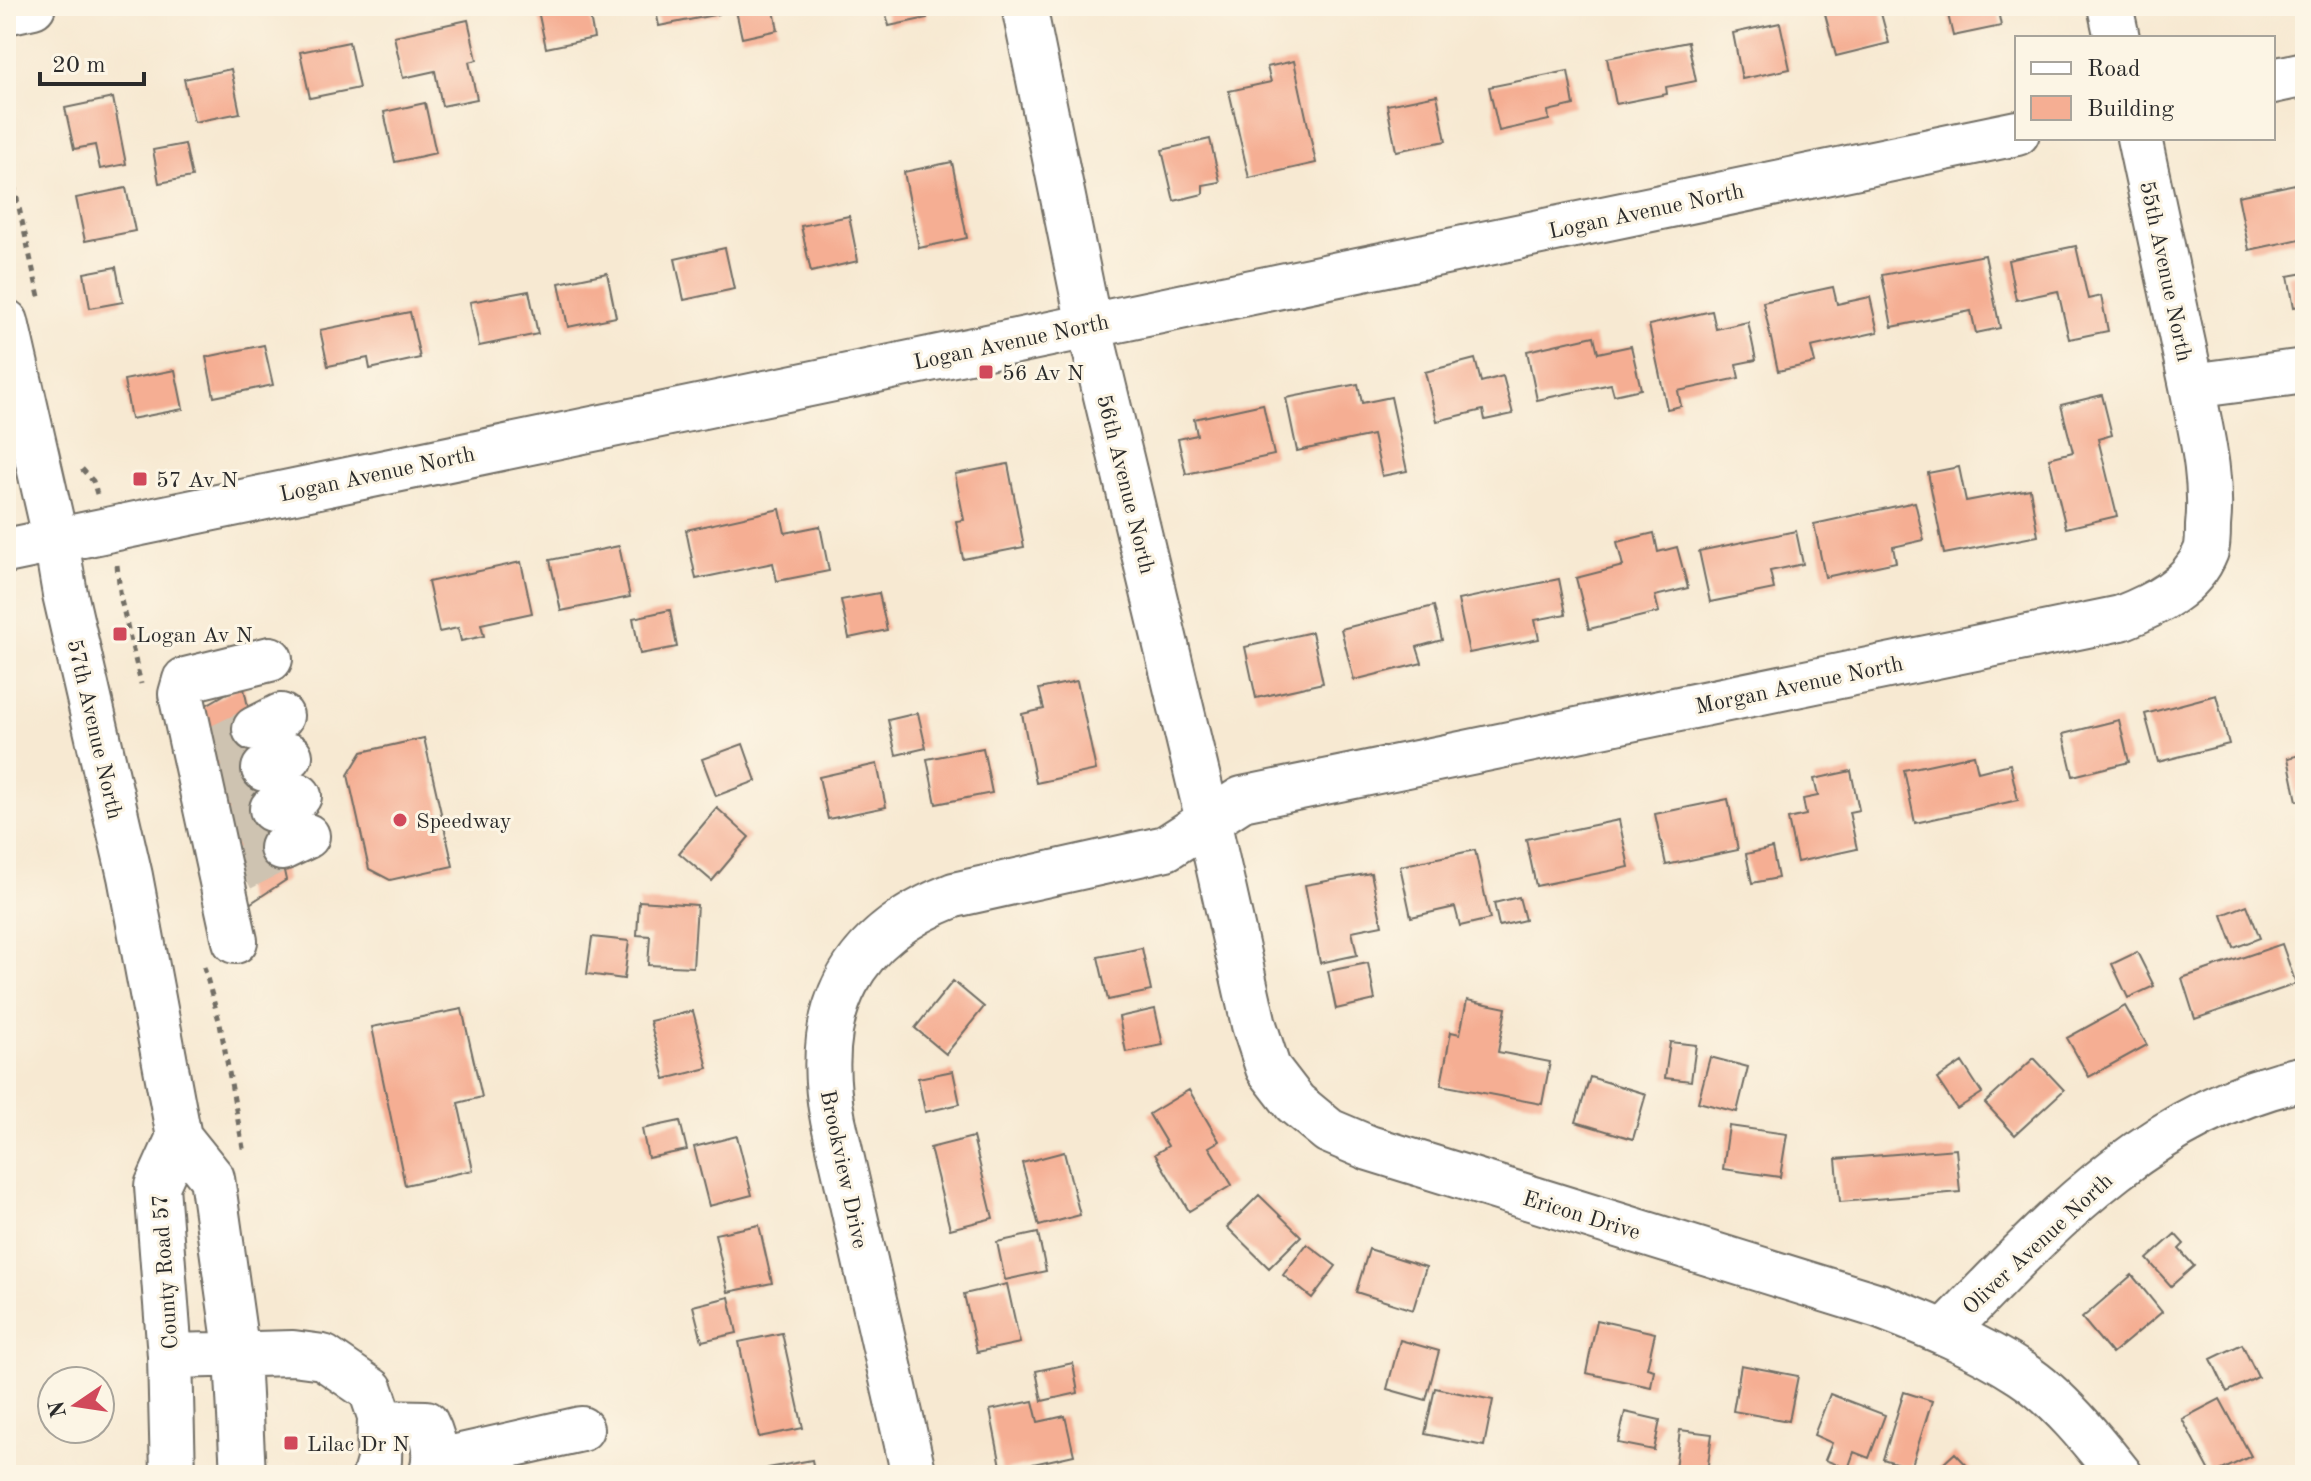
<svg xmlns="http://www.w3.org/2000/svg" width="2311" height="1481" font-family="'Old Standard TT',serif">
	<rect width="100%" height="100%" fill="#fcf5e5"/>
	<filter id="ink" filterUnits="userSpaceOnUse"><feTurbulence type="fractalNoise" baseFrequency=".0125" numOctaves="2"/><feDisplacementMap in="SourceGraphic" scale="16" xChannelSelector="R" yChannelSelector="G"/><feConvolveMatrix kernelMatrix="1 2 1 2 8 2 1 2 1" color-interpolation-filters="sRGB"/></filter>
	<filter id="wash" filterUnits="userSpaceOnUse"><feTurbulence type="fractalNoise" baseFrequency=".006" numOctaves="4" result="noise"/><feDisplacementMap in="SourceGraphic" scale="32" xChannelSelector="R" yChannelSelector="G"/><feGaussianBlur stdDeviation="1.8" result="paint"/><feColorMatrix in="noise" values="0 0 0 0 0 0 0 0 0 0 0 0 0 0 0 0 0 1.4 0 .05"/><feComposite in="paint" operator="in"/></filter>
	<g filter="url(#wash)">
		<rect width="100%" height="100%" fill="#f7e9d2"/>
		<g id="blocks">
			<path fill="#f5ae93" d="M537 6H588L594 38 546 48Z
				M655 6H718L719 14 659 26Z
				M735 6H773L778 30 742 38Z
				M884 6H925L927 18 889 26Z
				M1854 6H1879L1889 43 1836 56 1825 14Z
				M1946 6H1997L2001 26 1953 36Z
				M468 20 477 60 469 62 477 99 442 106 435 71 403 78 394 36Z
				M1780 23 1790 69 1742 79 1733 33Z
				M349 42 359 88 310 98 300 52Z
				M1688 42 1696 81 1666 87 1667 94 1616 104 1607 58Z
				M1294 61 1316 163 1249 178 1229 91 1271 82 1267 67Z
				M231 69 240 113 194 122 184 79Z
				M1568 71 1574 105 1548 111 1549 120 1499 131 1489 87Z
				M1437 95 1446 141 1396 151 1387 105Z
				M113 98 126 164 100 169 95 145 74 149 65 108Z
				M425 103 436 153 395 162 384 112Z
				M1210 139 1220 182 1203 185V194L1174 201 1162 150Z
				M185 144 192 177 159 183 153 150Z
				M952 162 967 238 919 248 904 172Z
				M2305 182V238L2249 250 2238 196Z
				M126 188 135 231 85 241 76 198Z
				M849 216 858 261 811 272 801 226Z
				M2076 246 2088 299 2101 296 2108 331 2069 339 2058 291 2016 300 2008 260Z
				M725 248 734 289 684 300 675 259Z
				M1985 255 2000 328 1976 333 1971 311 1892 327 1882 275Z
				M116 267 123 302 90 308 84 273Z
				M607 273 616 317 568 327 559 283Z
				M2305 273V305L2294 307 2288 276Z
				M1833 287 1837 304 1870 297 1878 332 1811 347 1815 363 1778 371 1763 302Z
				M529 291 538 334 479 346 470 302Z
				M1712 311 1716 329 1748 322 1756 360 1736 364 1739 378 1678 391 1681 406 1667 409 1649 325Z
				M410 312 420 358 370 369 368 358 328 366 320 330Z
				M1594 336 1598 353 1631 346 1641 389 1614 395 1611 384 1537 400 1527 351Z
				M264 345 273 385 214 397 206 357Z
				M1475 359 1481 382 1503 376 1513 414 1485 420 1483 410 1437 421 1425 372Z
				M175 370 183 409 131 419 124 380Z
				M1358 384 1362 403 1391 397 1407 471 1382 476 1373 435 1297 451 1286 398Z
				M2102 395 2112 435 2098 439 2117 516 2066 528 2049 458 2073 452 2061 405Z
				M1263 404 1274 455 1186 474 1178 439 1197 435 1194 419Z
				M1008 464 1024 547 963 559 956 521 964 520 955 474Z
				M1959 467 1966 501 2030 489 2038 536 1944 554 1928 473Z
				M1915 502 1924 540 1893 547 1896 562 1825 577 1814 524Z
				M780 509 785 533 820 526 829 571 777 581 773 563 696 579 686 530Z
				M1796 531 1803 564 1770 571 1774 589 1710 602 1699 551Z
				M1654 533 1658 552 1677 547 1688 588 1655 596 1659 612 1589 629 1576 578 1623 566 1617 542Z
				M619 546 630 597 561 611 550 560Z
				M521 562 532 613 481 624 484 636 461 641 458 628 439 632 428 582Z
				M1559 579 1566 614 1535 620 1539 639 1469 653 1458 600Z
				M879 593 887 630 849 638 841 600Z
				M1434 606 1442 640 1417 647 1422 663 1354 680 1341 629Z
				M670 610 677 647 640 654 633 618Z
				M1312 632 1323 683 1256 698 1245 647Z
				M1077 681 1096 770 1036 783 1022 714 1044 709 1039 689Z
				M243 684 286 880 248 905 201 708Z
				M2216 695 2229 744 2158 762 2145 714Z
				M918 713 926 748 896 755 888 720Z
				M2119 720 2129 762 2073 776 2063 734Z
				M424 738 453 866 390 880 369 869 348 775 362 752Z
				M743 744 756 781 716 796 702 759Z
				M983 748 992 793 936 804 927 759Z
				M2305 754V800L2297 801 2288 758Z
				M1974 755 1978 772 2010 764 2018 800 1915 823 1904 770Z
				M877 764 886 807 828 819 819 777Z
				M1851 771 1859 810 1849 812 1857 849 1797 862 1788 819 1806 815 1803 799 1818 796 1814 779Z
				M1728 799 1738 850 1666 865 1655 814Z
				M717 808 749 837 712 881 679 853Z
				M1619 820 1629 867 1536 886 1526 839Z
				M1772 848 1778 878 1752 883 1746 854Z
				M1475 850 1490 919 1460 926 1455 907 1411 917 1400 866Z
				M1371 873 1382 925 1352 931 1357 955 1320 963 1305 885Z
				M1519 897 1525 920 1499 926 1494 903Z
				M639 901 697 905 693 967 648 965 650 936 637 935Z
				M2247 905 2260 938 2234 948 2222 915Z
				M592 937 629 941 624 979 587 974Z
				M2282 944 2296 984 2195 1019 2182 978Z
				M1142 948 1151 991 1108 1000 1098 957Z
				M2137 952 2154 986 2128 998 2112 964Z
				M1368 963 1375 1000 1336 1009 1328 971Z
				M953 981 984 1007 946 1054 915 1028Z
				M1467 1000 1506 1008 1498 1052 1550 1062 1542 1104 1441 1085 1451 1032 1460 1034Z
				M2125 1006 2147 1045 2089 1077 2067 1038Z
				M462 1009 482 1097 458 1103 473 1170 405 1185 372 1027Z
				M1155 1009 1163 1045 1126 1052 1119 1017Z
				M693 1011 708 1068 665 1079 650 1021Z
				M1670 1042 1696 1045 1691 1081 1665 1078Z
				M1710 1057 1748 1067 1737 1112 1698 1102Z
				M2034 1058 2064 1090 2015 1135 1985 1103Z
				M1962 1062 1982 1093 1957 1109 1937 1079Z
				M953 1071 960 1104 925 1112 918 1078Z
				M1590 1077 1646 1094 1633 1139 1576 1122Z
				M1189 1090 1219 1141 1209 1147 1232 1185 1189 1211 1155 1154 1168 1146 1149 1114Z
				M680 1121 687 1150 648 1158 642 1129Z
				M1729 1126 1787 1134 1780 1177 1723 1169Z
				M737 1136 752 1195 709 1206 694 1147Z
				M973 1137 993 1218 950 1229 930 1148Z
				M1956 1149 1960 1192 1840 1202 1836 1159Z
				M1064 1152 1080 1215 1039 1226 1022 1163Z
				M1259 1195 1301 1236 1269 1268 1227 1227Z
				M759 1225 772 1283 728 1292 715 1234Z
				M1038 1233 1046 1271 1005 1280 997 1242Z
				M2175 1234 2184 1244 2179 1249 2194 1266 2171 1286 2147 1259Z
				M1307 1244 1336 1266 1312 1298 1283 1275Z
				M1369 1249 1426 1267 1413 1310 1356 1292Z
				M2132 1275 2162 1312 2112 1354 2082 1318Z
				M1007 1284 1020 1343 977 1352 964 1294Z
				M729 1297 737 1333 702 1341 693 1306Z
				M1597 1320 1655 1333 1647 1368 1654 1370 1651 1387 1586 1373Z
				M782 1333 803 1428 759 1437 739 1342Z
				M1400 1340 1439 1351 1426 1400 1387 1389Z
				M2242 1344 2258 1377 2227 1392 2211 1359Z
				M1073 1363 1078 1393 1042 1401 1036 1371Z
				M1741 1365 1798 1376 1789 1421 1733 1411Z
				M1435 1388 1493 1400 1484 1446 1425 1434Z
				M1904 1392 1932 1401 1911 1468 1883 1459Z
				M1830 1394 1885 1415 1869 1458 1854 1452 1848 1469 1825 1460 1832 1443 1814 1435Z
				M2220 1399 2251 1456 2212 1475 2182 1419Z
				M1033 1401 1038 1422 1065 1416 1074 1455 1002 1471 990 1410Z
				M1625 1412 1660 1420 1654 1450 1618 1443Z
				M1680 1430 1712 1434 1707 1472 1675 1468Z
				M1955 1453 1976 1475H1931Z
				M812 1460 815 1475H770L768 1468Z"/>
		</g>
	</g>
	<g filter="url(#ink)">
		<use href="#blocks" fill-opacity="0" stroke="#726e65" stroke-width="2"/>
		<g fill="none" stroke-linecap="round" stroke-linejoin="round">
			<path stroke="#cec3b1" stroke-width="44" stroke-dasharray="44 22" stroke-linecap="butt" d="M214 749 255 729
				M223 790 264 769
				M232 829 272 809
				M241 869 282 848"/>
			<g stroke="#726e65" stroke-width="48">
				<path id="minor" d="M1024 6 1089 325 1208 820 1254 1025 1268 1068 1295 1103 1329 1131 1369 1148 1879 1306C1928 1325 1978 1345 2022 1374 2059 1398 2093 1441 2120 1475
					M2110 6 2117 38
					M6 12 33 6
					M2273 81 2305 74
					M2139 138 2192 386 2305 371
					M6 322 56 541 65 594 130 876 179 1137 212 1178 237 1355 243 1475
					M6 551 2017 133
					M255 729 281 716
					M264 769 290 756
					M272 809 299 796
					M282 848 307 836
					M235 941 181 694 185 680 270 659
					M1945 1332C2048 1225 2153 1109 2305 1078
					M170 1356 293 1353 323 1357 371 1390 380 1416 379 1461 375 1475
					M380 1422 426 1423C435 1440 437 1457 431 1475
					M435 1462 581 1429
					M173 1475 170 1356 157 1186 179 1137
					M914 1475 833 1120C812 1011 849 936 954 895L1166 848 1242 799 2121 618C2154 605 2192 587 2206 551 2208 544 2208 534 2208 526 2213 478 2201 432 2192 386"/>
			</g>
			<path stroke="#726e65" stroke-width="5" stroke-dasharray="6 6" stroke-linecap="butt" d="M6 150 40 301
				M82 469 93 481 97 494
				M117 565 121 600 141 684
				M204 967 220 1024 244 1153"/>
			<use href="#minor" stroke="#fff" stroke-width="44"/>
		</g>
	</g>
	<g fill="#d1495b" stroke="#fcf5e5" stroke-width="3">
		<rect x="978" y="364" width="16" height="16" rx="4"/>
		<rect x="132" y="471" width="16" height="16" rx="4"/>
		<rect x="112" y="626" width="16" height="16" rx="4"/>
		<circle cx="400" cy="820" r="8"/>
		<rect x="283" y="1435" width="16" height="16" rx="4"/>
	</g>
	<g text-anchor="middle" stroke-width="6" stroke-linejoin="round" paint-order="stroke">
		<g font-size="22" fill="#2b2b2b" stroke="#fcf5e5">
			<text transform="translate(1646 210) rotate(-12)" y="8">Logan Avenue North</text>
			<text transform="translate(2167 271) rotate(78)" y="8">55th Avenue North</text>
			<text transform="translate(1011 341) rotate(-12)" y="8">Logan Avenue North</text>
			<text transform="translate(377 473) rotate(-12)" y="8">Logan Avenue North</text>
			<text transform="translate(1127 484) rotate(76)" y="8">56th Avenue North</text>
			<text transform="translate(1799 684) rotate(-12)" y="8">Morgan Avenue North</text>
			<text transform="translate(96 729) rotate(77)" y="8">57th Avenue North</text>
			<text transform="translate(845 1169) rotate(78)" y="8">Brookview Drive</text>
			<text transform="translate(1582 1214) rotate(17)" y="8">Ericon Drive</text>
			<text transform="translate(2037 1243) rotate(-43)" y="8">Oliver Avenue North</text>
			<text transform="translate(164 1272) rotate(-94)" y="8">County Road 57</text>
		</g>
		<g font-size="22" fill="#2b2b2b" stroke="#fcf5e5" text-anchor="start">
			<text x="1002" y="380">56 Av N</text>
			<text x="156" y="487">57 Av N</text>
			<text x="136" y="642">Logan Av N</text>
			<text x="416" y="828">Speedway</text>
			<text x="307" y="1451">Lilac Dr N</text>
		</g>
	</g>
	<rect width="2311" height="1481" fill="none" stroke="#fcf5e5" stroke-width="32"/>
	<rect x="2015" y="36" width="260" height="104" fill="#fcf5e5" stroke="#a8a49b" stroke-width="2"/>
	<rect x="2031" y="62" width="40" height="12" fill="#ffffff" stroke="#a8a49b" stroke-width="2"/>
	<text x="2087" y="76" font-size="24" fill="#2b2b2b">Road</text>
	<rect x="2031" y="96" width="40" height="24" fill="#f5ae93" stroke="#a8a49b" stroke-width="2"/>
	<text x="2087" y="116" font-size="24" fill="#2b2b2b">Building</text>
	<g transform="translate(76 1405) rotate(257)"><circle r="38" fill="#fcf5e5" stroke="#a8a49b" stroke-width="2"/>
	<path d="M0-6L14 30L0 20L-14 30Z" fill="#d1495b"/>
	<text y="-12" font-size="22" font-weight="bold" text-anchor="middle" fill="#2b2b2b">N</text>
	</g>
	<path d="M40 72v12h104v-12" fill="none" stroke="#2b2b2b" stroke-width="4"/>
	<text x="52" y="72" font-size="24" fill="#2b2b2b" stroke="#fcf5e5" stroke-width="6" paint-order="stroke">20 m</text>
</svg>
